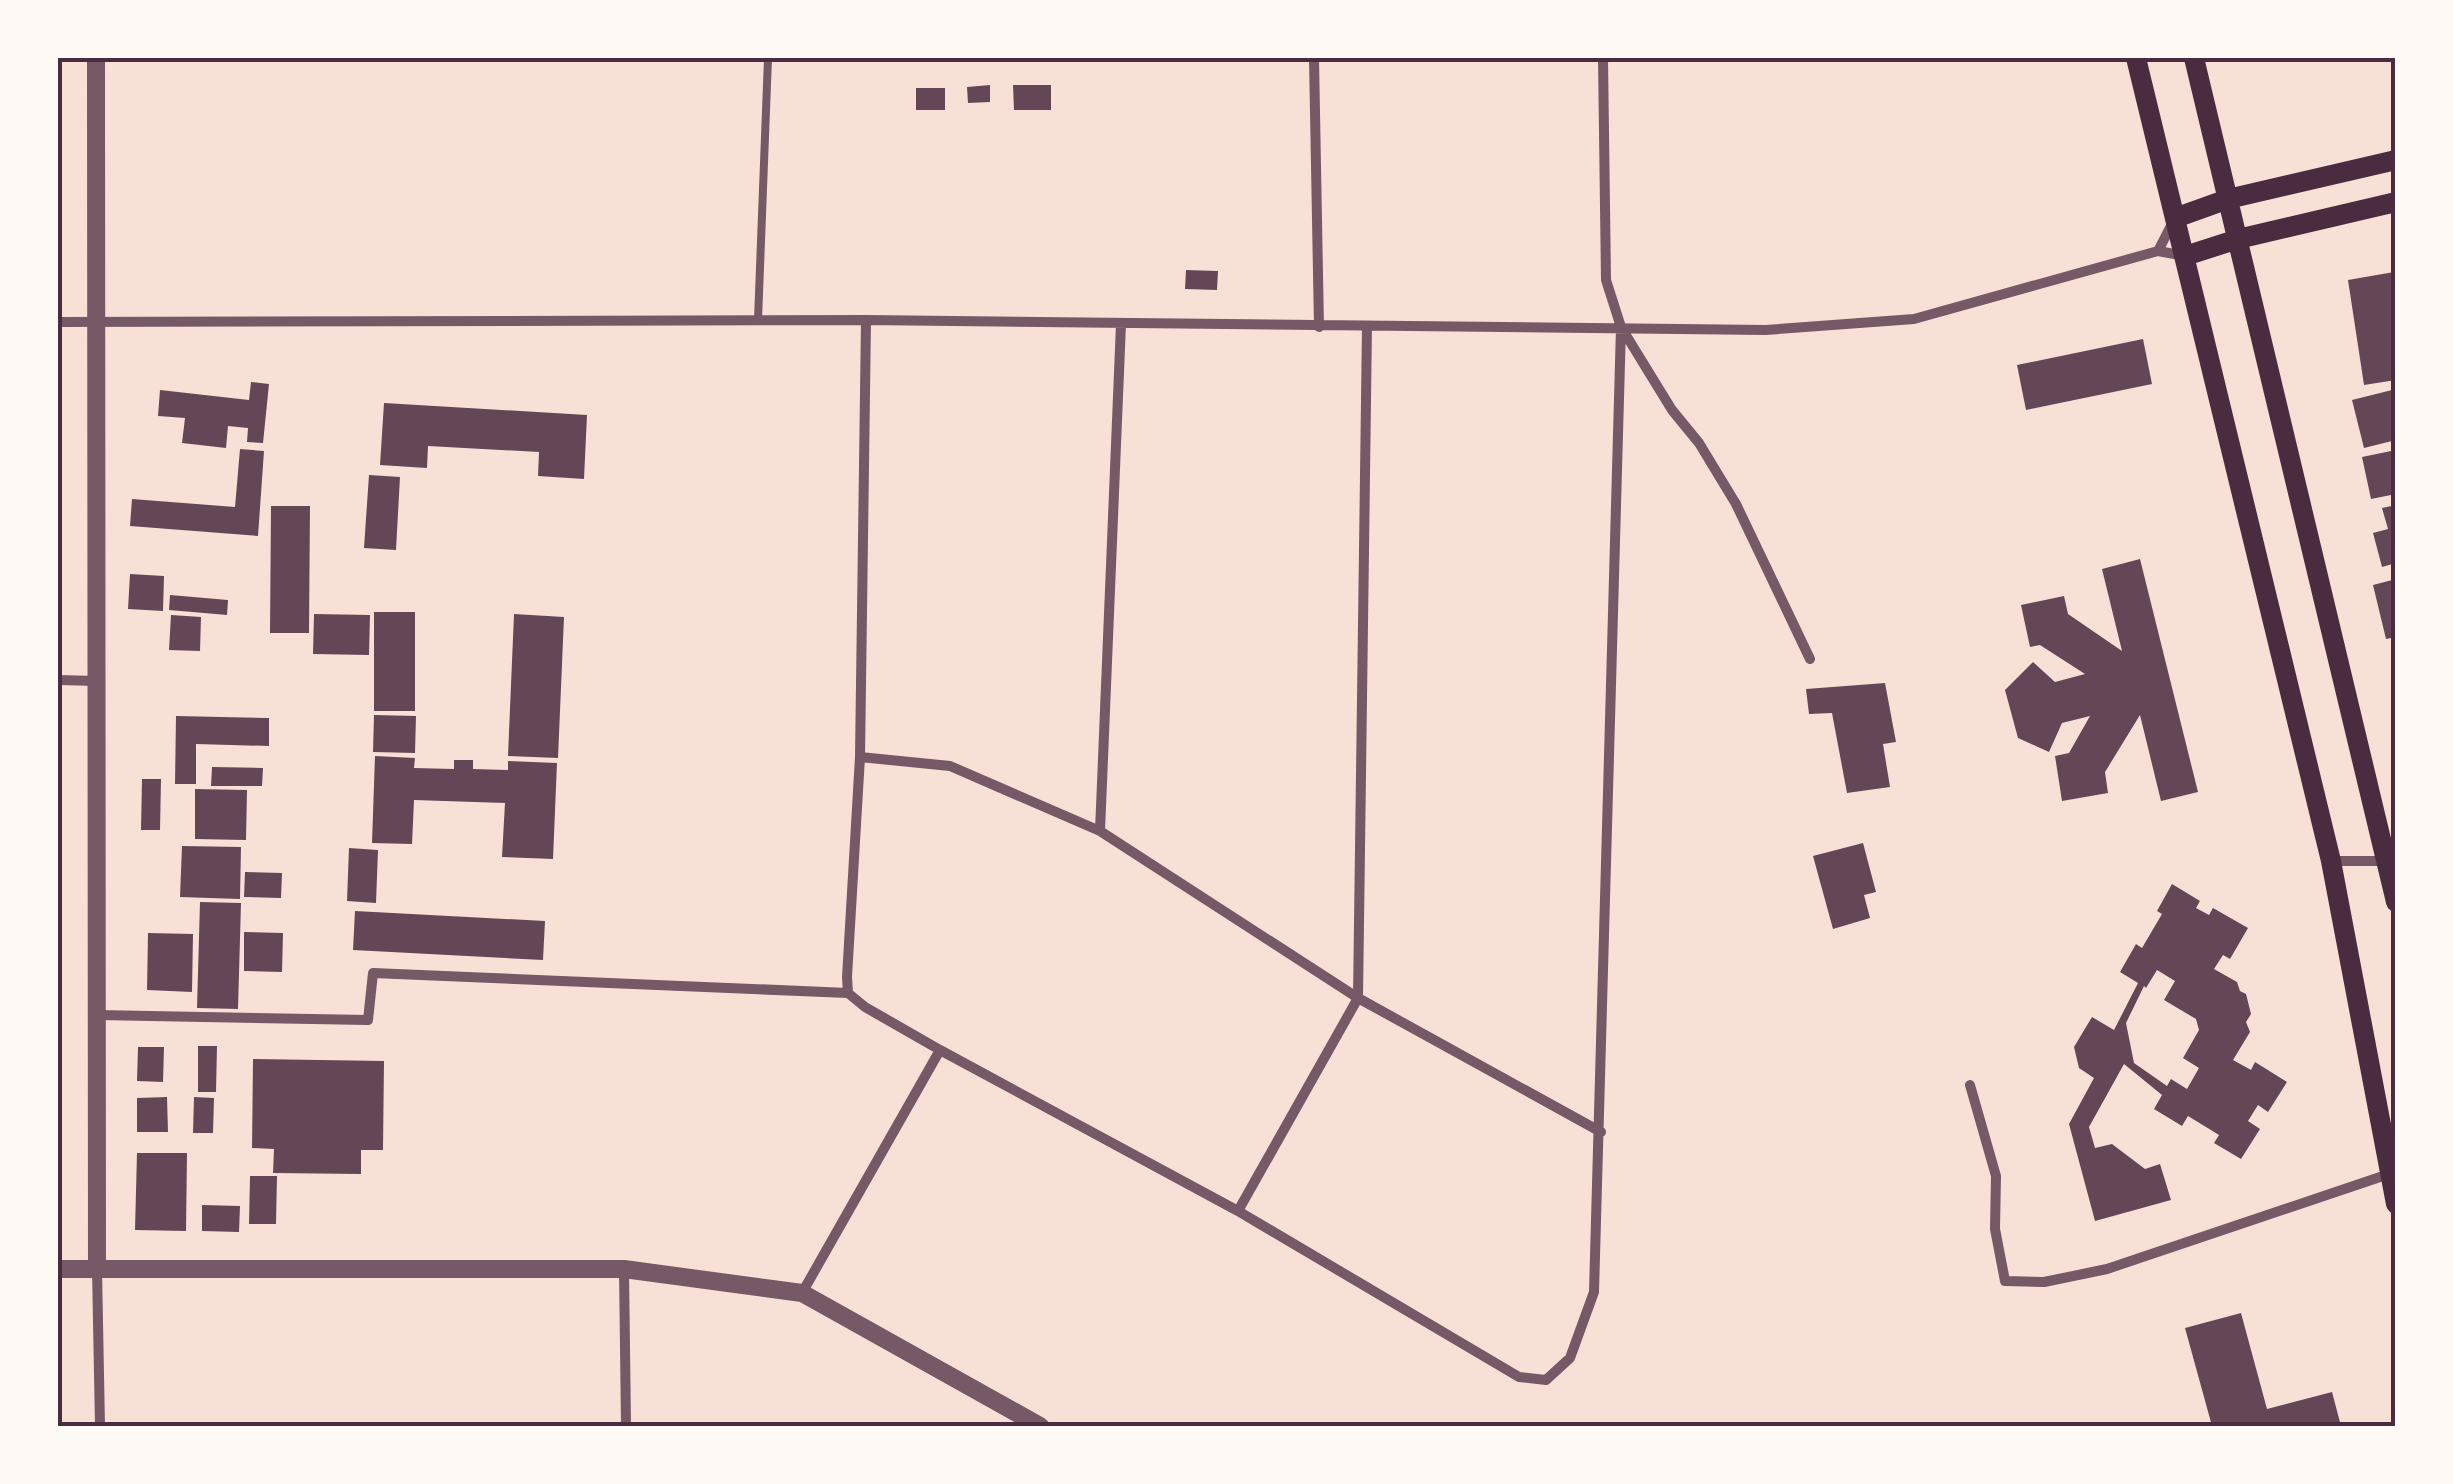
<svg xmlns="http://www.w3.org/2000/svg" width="2453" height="1484" font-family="'Sofia Sans Condensed',sans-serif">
	<rect width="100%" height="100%" fill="#f7e1d7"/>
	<path fill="#644757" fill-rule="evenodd" d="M990 85V102L968 103 967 87Z
		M1013 85H1051V110H1014Z
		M916 88H945V110H916Z
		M1186 270 1218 271 1217 290 1185 289Z
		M2394 272 2396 380 2364 385 2348 280Z
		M2143 339 2152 384 2026 410 2017 365Z
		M251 382 269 384 263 443 247 442 248 428 228 426 226 448 182 443 185 418 158 416 160 390 249 400Z
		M2396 389V440L2364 448 2352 400Z
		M384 403 587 415 584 479 538 476 539 452 428 446 427 468 380 465Z
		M240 449 264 451 258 536 130 526 132 499 235 507Z
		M2396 450V494L2371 499 2362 457Z
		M369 475 400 477 396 550 364 548Z
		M2396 505V563L2382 567 2373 533 2388 529 2382 508Z
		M271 506H310L309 633H270Z
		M2140 559 2198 792 2161 801 2140 715 2105 772 2108 793 2062 801 2055 756 2069 753 2090 716 2062 723 2049 752 2018 738 2005 690 2033 662 2055 682 2085 674 2040 645 2030 647 2021 605 2064 596 2068 614 2122 651 2102 569Z
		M130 574 164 576 163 611 128 609Z
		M2396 579V637L2386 639 2373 585Z
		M170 595 228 600 227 615 169 610Z
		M374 612H415V711H374Z
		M314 614 370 615 369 655 313 654Z
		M514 614 564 617 558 758 508 756Z
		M171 615 201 617 200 651 169 650Z
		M1885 683 1896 742 1883 744 1890 787 1847 793 1832 713 1809 714 1806 689Z
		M374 715 416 716 415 753 373 752Z
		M176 716 269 718V746L196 744V784H175Z
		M375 756 415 758 414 768 454 769V760H473V769L508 770V761L557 763 553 859 502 857 505 803 414 800 412 844 372 843Z
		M212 767 263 768 262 786H211Z
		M142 779H161L160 830H141Z
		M195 789 247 790 246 840 195 839Z
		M1863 843 1876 892 1864 895 1870 918 1833 929 1813 856Z
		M182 846 241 847 240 899 180 897Z
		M349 848 378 850 376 903 347 901Z
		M245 872 282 873 281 898 244 897Z
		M2172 884 2200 901 2196 908 2209 915 2213 908 2248 928 2230 959 2223 955 2214 969 2237 982 2240 991 2246 994 2251 1014 2246 1022 2250 1032 2233 1060 2251 1070 2255 1062 2287 1082 2268 1112 2258 1105 2248 1121 2260 1129 2241 1159 2214 1143 2219 1135 2188 1116 2182 1126 2154 1109 2162 1095 2124 1064 2089 1127 2095 1148 2112 1144 2145 1169 2160 1164 2171 1200 2095 1221 2069 1124 2094 1078 2079 1068 2074 1047 2092 1017 2114 1030 2138 983 2120 972 2136 944 2142 948 2162 914 2157 911ZM2157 970 2175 981 2164 1000 2196 1019 2199 1030 2183 1058 2199 1068 2187 1089 2171 1079 2167 1086 2134 1063 2126 1023 2144 986 2146 988Z
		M200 902 241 903 238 1009 197 1008Z
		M355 911 545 921 543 960 353 950Z
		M244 932 283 933 282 972 244 971Z
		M148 933 193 934 192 992 147 990Z
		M198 1046H217L216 1092H198Z
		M138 1047H164L163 1082 137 1081Z
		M253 1059 384 1061 383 1150H361V1174L273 1173 274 1149 252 1148Z
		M167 1097 168 1132H137V1098Z
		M194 1097 214 1098 213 1133H193Z
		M137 1153H187L186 1231 135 1230Z
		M250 1176H277L276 1224H249Z
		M202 1205 240 1206 239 1232 202 1231Z
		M2241 1313 2267 1409 2332 1392 2341 1426H2212L2185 1328Z"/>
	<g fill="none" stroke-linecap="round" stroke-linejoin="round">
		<path stroke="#755966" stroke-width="8" d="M758 320 768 58"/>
		<path stroke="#755966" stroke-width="10" d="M1314 58 1319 327
			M1603 58 1606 280 1621 327 1672 410 1699 443 1736 504 1810 659
			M2158 251 2174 220
			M58 322 866 320 1766 330 1914 319 2158 251 2185 256
			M58 680 97 681
			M860 757 950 766 1100 831 1358 998 1601 1132
			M1100 831 1121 324
			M2332 861H2390
			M848 993 847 977 860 757 866 320
			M97 1015 368 1020 373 973 848 993 865 1007 940 1050 1238 1211 1519 1377 1546 1380 1570 1358 1594 1292 1621 327
			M1970 1085 1996 1176 1995 1229 2005 1281 2044 1282 2107 1269 2389 1174
			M1238 1211 1358 998 1367 326
			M97 1269 100 1426
			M624 1269 626 1426
			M802 1293 940 1050"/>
		<path stroke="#755966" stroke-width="18" d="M96 58 97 1269
			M58 1269H624L802 1293 1040 1426"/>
		<path stroke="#4a2c40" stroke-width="20" d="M2136 58 2331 861 2396 1204
			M2194 58 2396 902
			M2175 218 2228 199 2396 160
			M2185 256 2238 239 2396 202"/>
	</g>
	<rect width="2453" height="1484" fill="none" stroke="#fffaf5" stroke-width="120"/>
	<rect x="60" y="60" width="2333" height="1364" fill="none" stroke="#4a2c40" stroke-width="4"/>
</svg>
